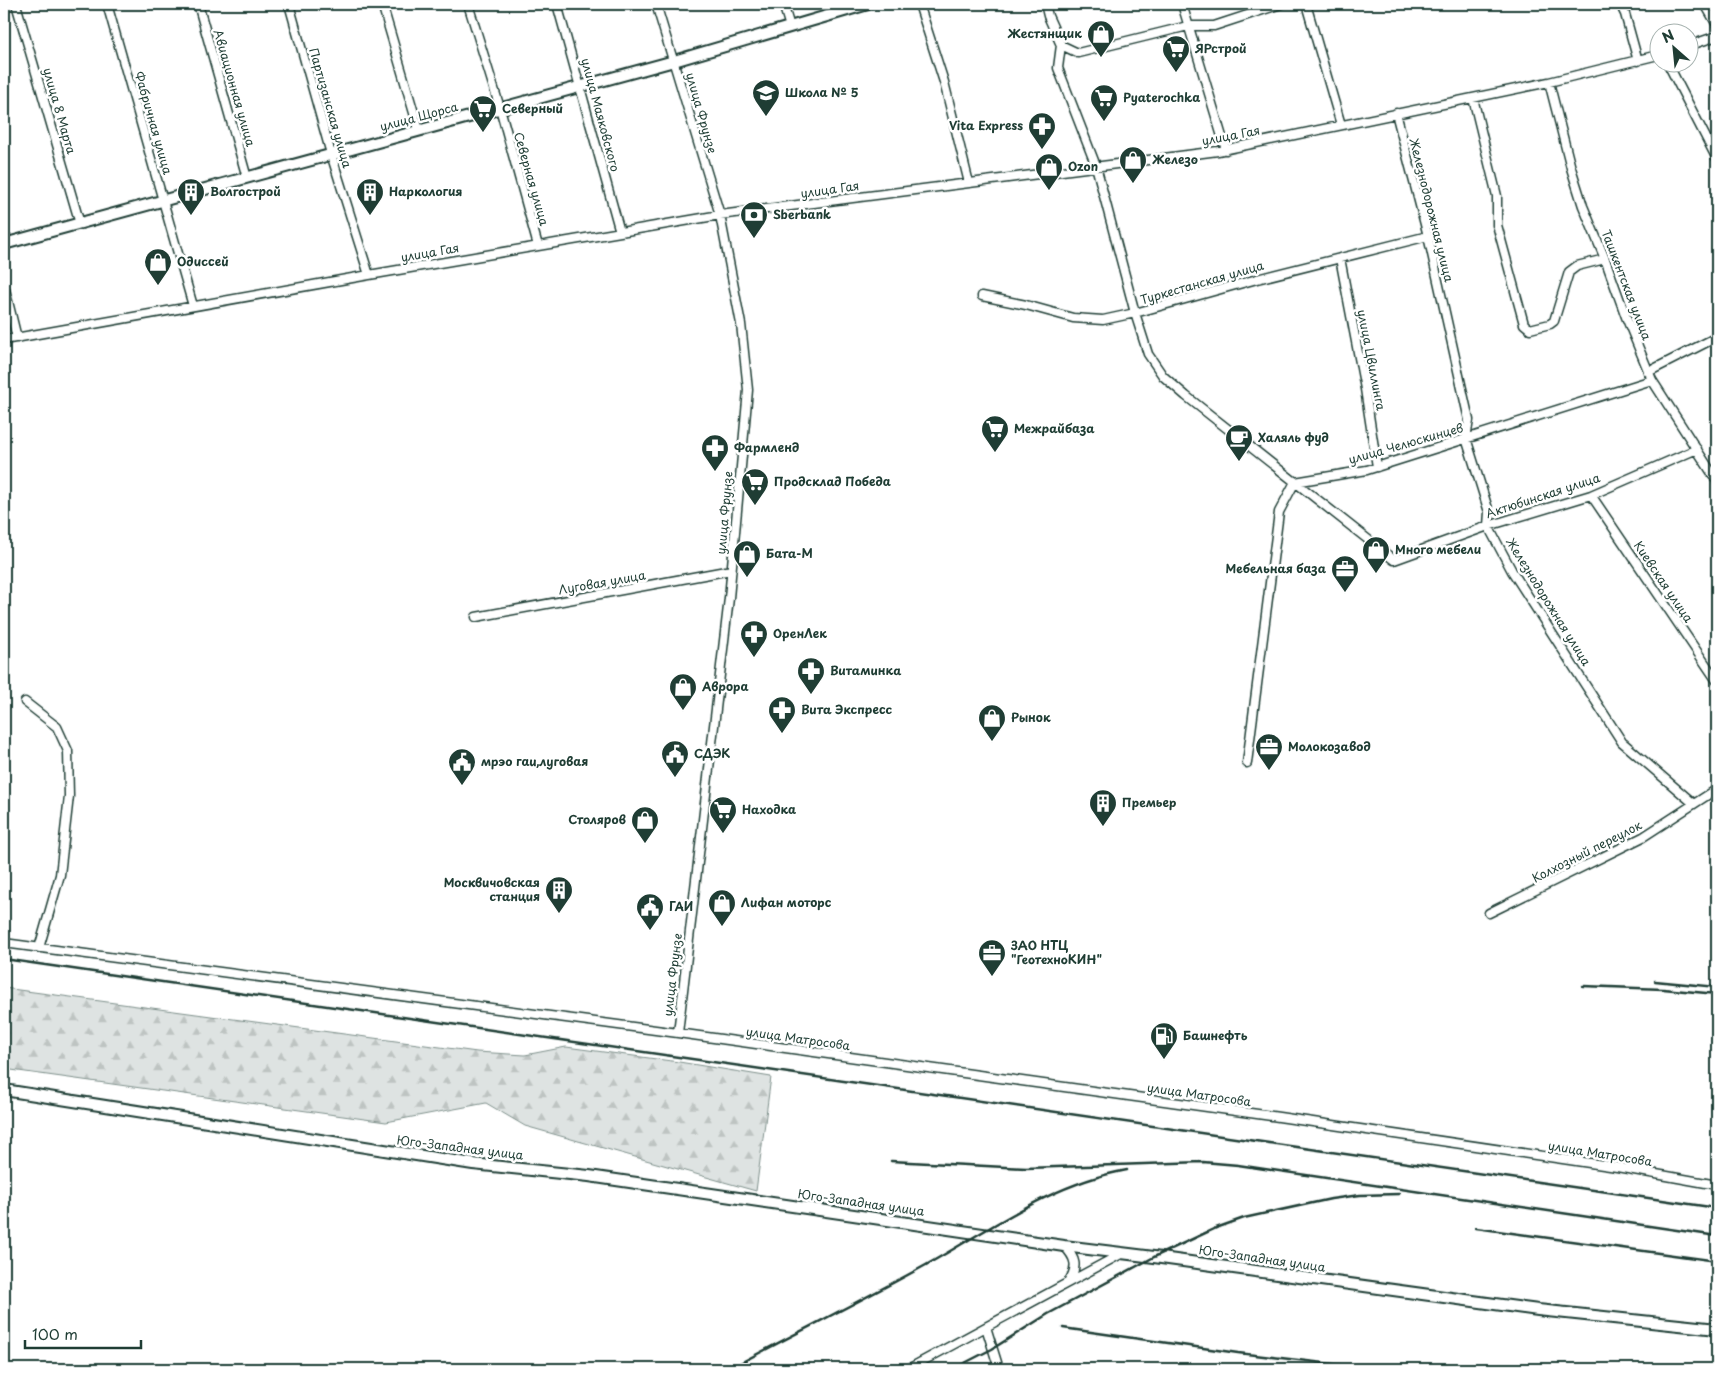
<svg xmlns="http://www.w3.org/2000/svg" width="1721" height="1373" font-family="'Playpen Sans',sans-serif">
	<defs>
		<pattern id="forest-firs" width="22" height="20" patternUnits="userSpaceOnUse" patternTransform="scale(1.25)"><rect width="22" height="20" fill="#dee3e2"/><path d="M5 1l3.5 6h-7zM16 11l3.5 6h-7z" fill="#bec4c2"/></pattern>
	</defs>
	<rect width="100%" height="100%" fill="#fff"/>
	<filter id="ink" filterUnits="userSpaceOnUse"><feTurbulence type="fractalNoise" baseFrequency=".02" numOctaves="2"/><feDisplacementMap in="SourceGraphic" scale="10" xChannelSelector="R" yChannelSelector="G"/><feConvolveMatrix kernelMatrix="1 2 1 2 8 2 1 2 1" color-interpolation-filters="sRGB"/></filter>
	<g filter="url(#ink)">
		<path fill="url(#forest-firs)" stroke="#7e908b" d="M4 988 477 1052 525 1055 566 1047 679 1062 771 1077 756 1191 525 1126 486 1103 386 1122 4 1069Z"/>
		<g fill="none" stroke-linecap="round" stroke-linejoin="round">
			<g stroke="#1f3d34" stroke-width="11">
				<path id="minor" d="M16 4 80 224
					M107 4 193 306
					M198 4 247 178
					M289 4 331 154 369 275
					M382 4 419 130
					M468 4 500 108 538 246
					M557 4 620 232
					M656 4 720 215 741 324 748 390 729 598 678 1033
					M783 4 790 27
					M919 4 944 82 969 183
					M1045 4 1048 16 1061 45 1058 68 1096 166 1135 313 1148 354 1163 376 1186 396 1394 560 1488 526 1591 495 1697 449
					M1182 4 1226 150
					M1306 4 1341 125
					M1620 4 1625 14 1638 61
					M1705 4 1717 25
					M1061 45 1078 53 1188 26H1214L1281 4
					M1688 46 1717 36
					M1667 62 1717 159
					M1549 82 1571 168 1583 206 1605 259 1626 317 1652 380 1717 481
					M1473 98 1497 196V225L1524 324 1530 329 1550 324 1554 321 1569 272 1577 266 1605 259
					M1396 113 1428 236 1469 420 1466 438 1489 512 1488 526 1512 571 1622 742 1693 803
					M1340 258 1365 389 1377 467
					M4 285 17 338
					M982 296 1026 305 1073 318 1103 320 1135 313 1257 279 1428 236
					M4 340 369 275 720 215 1218 151 1549 82 1658 55
					M1648 372 1717 337
					M1591 495 1717 681
					M476 617 731 570
					M25 702 57 727 68 751 69 796 60 875 39 948
					M1247 763 1279 512 1295 482 1367 470 1652 380
					M1489 913 1643 837 1717 789
					M4 943 678 1033 1279 1117 1617 1167 1717 1185
					M1064 1246C1076 1258 1078 1267 1069 1281
					M986 1327 999 1369
					M908 1369 1121 1254"/>
			</g>
			<g stroke="#1f3d34" stroke-width="14">
				<path id="major" d="M4 244 674 61 868 4
					M4 1090 473 1164 589 1176 1064 1246 1154 1257 1538 1310 1717 1329"/>
			</g>
			<use href="#minor" stroke="#fff" stroke-width="8"/>
			<use href="#major" stroke="#fff" stroke-width="10"/>
			<path stroke="#1f3d34" stroke-width="2.5" d="M4 959 1717 1208
				M1655 981 1717 987
				M1583 986 1663 989 1717 994
				M891 1161 1026 1168 1203 1162 1238 1165 1717 1236
				M1476 1228 1717 1261
				M1063 1328 1238 1353 1341 1365 1364 1369
				M729 1369C794 1334 861 1301 926 1265 990 1229 1053 1183 1127 1170
				M953 1369 992 1349 1048 1314 1154 1257 1216 1228 1244 1218 1331 1199 1360 1195 1399 1194"/>
		</g>
	</g>
	<defs>
		<g id="shop-pin" transform="scale(1.4375)"><path d="M0 17L-7.5 6A9.5 9.5 0 1 1 7.5 6Z" fill="#1f3d34" stroke="#fff"/><path d="M-5-2.5h2.3a2.7 3.5 0 0 1 5.4 0H5L5.5 6h-11ZM-1.5-2.5h3a1.5 2.3 0 0 0-3 0Z" fill="#fff"/></g>
		<g id="supermarket-pin" transform="scale(1.4375)"><path d="M0 17L-7.5 6A9.5 9.5 0 1 1 7.5 6Z" fill="#1f3d34" stroke="#fff"/><path d="M-6-5.5h2.5l.6 2H6L4.5 2H-2.5L-4.4-4H-6ZM-1.5 3.2a1.3 1.3 0 1 0 .1 0ZM3 3.2a1.3 1.3 0 1 0 .1 0Z" fill="#fff"/></g>
		<g id="school-pin" transform="scale(1.4375)"><path d="M0 17L-7.5 6A9.5 9.5 0 1 1 7.5 6Z" fill="#1f3d34" stroke="#fff"/><path d="M0-5L7-2L0 1L-7-2ZM-4 1L0 2.5L4 1V4Q0 6-4 4Z" fill="#fff"/></g>
		<g id="pharmacy-pin" transform="scale(1.4375)"><path d="M0 17L-7.5 6A9.5 9.5 0 1 1 7.5 6Z" fill="#1f3d34" stroke="#fff"/><path d="M-2-6h4v4h4v4h-4v4h-4v-4h-4v-4h4Z" fill="#fff"/></g>
		<g id="building-pin" transform="scale(1.4375)"><path d="M0 17L-7.5 6A9.5 9.5 0 1 1 7.5 6Z" fill="#1f3d34" stroke="#fff"/><path d="M-4-6H4V6H1V3H-1V6H-4ZM-2.5-4.3h1.7v1.8h-1.7ZM.8-4.3h1.7v1.8H.8ZM-2.5-1h1.7V.8h-1.7ZM.8-1h1.7V.8H.8Z" fill="#fff"/></g>
		<g id="bank-pin" transform="scale(1.4375)"><path d="M0 17L-7.5 6A9.5 9.5 0 1 1 7.5 6Z" fill="#1f3d34" stroke="#fff"/><path d="M-6-4H6V4H-6ZM0-2.3a2.3 2.3 0 1 0 0 4.6a2.3 2.3 0 1 0 0-4.6Z" fill="#fff"/></g>
		<g id="cafe-pin" transform="scale(1.4375)"><path d="M0 17L-7.5 6A9.5 9.5 0 1 1 7.5 6Z" fill="#1f3d34" stroke="#fff"/><path d="M-5.5-4.5H6V0H3Q3 3.5 0 3.5H-2.5Q-5.5 3.5-5.5 0ZM3-3.2v2h1.7v-2ZM-6 4.5H4V6H-6Z" fill="#fff"/></g>
		<g id="office-pin" transform="scale(1.4375)"><path d="M0 17L-7.5 6A9.5 9.5 0 1 1 7.5 6Z" fill="#1f3d34" stroke="#fff"/><path d="M-6-3h4V-5.5h4V-3h4V5H-6ZM-1-4.5V-3h2v-1.5ZM-6 0V1H6V0Z" fill="#fff"/></g>
		<g id="civic-pin" transform="scale(1.4375)"><path d="M0 17L-7.5 6A9.5 9.5 0 1 1 7.5 6Z" fill="#1f3d34" stroke="#fff"/><path d="M-.6-6.5H3V-4.5H.6V-3L4-1V1h2V6H-6V1h2V-1L-.6-3ZM-1.2 2.5V6h2.4V2.5Z" fill="#fff"/></g>
		<g id="fuel-pin" transform="scale(1.4375)"><path d="M0 17L-7.5 6A9.5 9.5 0 1 1 7.5 6Z" fill="#1f3d34" stroke="#fff"/><path d="M-5.5-6h7V0h2V4h1.3V-2.5L3-4.5l.8-.8L6-3V5H2.5V1h-1V6h-7ZM-4.2-4.7v3.2H.2V-4.7Z" fill="#fff"/></g>
	</defs>
	<g fill-rule="evenodd">
		<use href="#shop-pin" x="1101" y="34"/>
		<use href="#supermarket-pin" x="1176" y="49"/>
		<use href="#school-pin" x="766" y="93"/>
		<use href="#supermarket-pin" x="1104" y="98"/>
		<use href="#supermarket-pin" x="483" y="109"/>
		<use href="#pharmacy-pin" x="1042" y="126"/>
		<use href="#shop-pin" x="1133" y="160"/>
		<use href="#shop-pin" x="1049" y="167"/>
		<use href="#building-pin" x="191" y="192"/>
		<use href="#building-pin" x="370" y="192"/>
		<use href="#bank-pin" x="754" y="215"/>
		<use href="#shop-pin" x="158" y="262"/>
		<use href="#supermarket-pin" x="995" y="429"/>
		<use href="#cafe-pin" x="1239" y="438"/>
		<use href="#pharmacy-pin" x="715" y="448"/>
		<use href="#supermarket-pin" x="755" y="482"/>
		<use href="#shop-pin" x="1376" y="550"/>
		<use href="#shop-pin" x="747" y="554"/>
		<use href="#office-pin" x="1345" y="569"/>
		<use href="#pharmacy-pin" x="754" y="634"/>
		<use href="#pharmacy-pin" x="811" y="671"/>
		<use href="#shop-pin" x="683" y="687"/>
		<use href="#pharmacy-pin" x="782" y="710"/>
		<use href="#shop-pin" x="992" y="718"/>
		<use href="#office-pin" x="1269" y="747"/>
		<use href="#civic-pin" x="675" y="754"/>
		<use href="#civic-pin" x="462" y="762"/>
		<use href="#building-pin" x="1103" y="803"/>
		<use href="#supermarket-pin" x="723" y="810"/>
		<use href="#shop-pin" x="645" y="820"/>
		<use href="#building-pin" x="559" y="890"/>
		<use href="#shop-pin" x="722" y="903"/>
		<use href="#civic-pin" x="650" y="907"/>
		<use href="#office-pin" x="992" y="953"/>
		<use href="#fuel-pin" x="1164" y="1036"/>
	</g>
	<g text-anchor="middle" stroke-width="5" stroke-linejoin="round" paint-order="stroke">
		<g font-size="12" font-weight="bold" fill="#1f3d34" stroke="#fff" text-anchor="start">
			<text x="1082" y="38" text-anchor="end">Жестянщик</text>
			<text x="1195" y="53">ЯРстрой</text>
			<text x="785" y="97">Школа № 5</text>
			<text x="1123" y="102">Pyaterochka</text>
			<text x="502" y="113">Северный</text>
			<text x="1023" y="130" text-anchor="end">Vita Express</text>
			<text x="1152" y="164">Железо</text>
			<text x="1068" y="171">Ozon</text>
			<text x="210" y="196">Волгострой</text>
			<text x="389" y="196">Наркология</text>
			<text x="773" y="219">Sberbank</text>
			<text x="177" y="266">Одиссей</text>
			<text x="1014" y="433">Межрайбаза</text>
			<text x="1258" y="442">Халяль фуд</text>
			<text x="734" y="452">Фармленд</text>
			<text x="774" y="486">Продсклад Победа</text>
			<text x="1395" y="554">Много мебели</text>
			<text x="766" y="558">Бата-М</text>
			<text x="1326" y="573" text-anchor="end">Мебельная база</text>
			<text x="773" y="638">ОренЛек</text>
			<text x="830" y="675">Витаминка</text>
			<text x="702" y="691">Аврора</text>
			<text x="801" y="714">Вита Экспресс</text>
			<text x="1011" y="722">Рынок</text>
			<text x="1288" y="751">Молокозавод</text>
			<text x="694" y="758">СДЭК</text>
			<text x="481" y="766">мрэо гаи,луговая</text>
			<text x="1122" y="807">Премьер</text>
			<text x="742" y="814">Находка</text>
			<text x="626" y="824" text-anchor="end">Столяров</text>
			<text x="540" y="887" text-anchor="end">Москвичовская<tspan x="540" dy="14">станция</tspan></text>
			<text x="741" y="907">Лифан моторс</text>
			<text x="669" y="911">ГАИ</text>
			<text x="1011" y="950">ЗАО НТЦ<tspan x="1011" dy="14">"ГеотехноКИН"</tspan></text>
			<text x="1183" y="1040">Башнефть</text>
		</g>
		<g font-size="12" fill="#1f3d34" stroke="#fff">
			<text transform="translate(234 88) rotate(74)" y="4">Авиационная улица</text>
			<text transform="translate(330 108) rotate(74)" y="4">Партизанская улица</text>
			<text transform="translate(59 111) rotate(74)" y="4">улица 8 Марта</text>
			<text transform="translate(701 113) rotate(74)" y="4">улица Фрунзе</text>
			<text transform="translate(600 115) rotate(75)" y="4">улица Маяковского</text>
			<text transform="translate(419 117) rotate(-15)" y="4">улица Щорса</text>
			<text transform="translate(153 123) rotate(74)" y="4">Фабричная улица</text>
			<text transform="translate(1231 136) rotate(-11)" y="4">улица Гая</text>
			<text transform="translate(531 179) rotate(74)" y="4">Северная улица</text>
			<text transform="translate(830 190) rotate(-8)" y="4">улица Гая</text>
			<text transform="translate(1431 210) rotate(76)" y="4">Железнодорожная улица</text>
			<text transform="translate(430 253) rotate(-10)" y="4">улица Гая</text>
			<text transform="translate(1202 283) rotate(-16)" y="4">Туркестанская улица</text>
			<text transform="translate(1626 285) rotate(69)" y="4">Ташкентская улица</text>
			<text transform="translate(1371 360) rotate(79)" y="4">улица Цвиллинга</text>
			<text transform="translate(1406 444) rotate(-16)" y="4">улица Челюскинцев</text>
			<text transform="translate(1543 496) rotate(-18)" y="4">Актюбинская улица</text>
			<text transform="translate(725 513) rotate(-85)" y="4">улица Фрунзе</text>
			<text transform="translate(1663 582) rotate(56)" y="4">Киевская улица</text>
			<text transform="translate(602 583) rotate(-10)" y="4">Луговая улица</text>
			<text transform="translate(1548 602) rotate(58)" y="4">Железнодорожная улица</text>
			<text transform="translate(1587 852) rotate(-27)" y="4">Колхозный переулок</text>
			<text transform="translate(673 975) rotate(-83)" y="4">улица Фрунзе</text>
			<text transform="translate(798 1039) rotate(8)" y="4">улица Матросова</text>
			<text transform="translate(1199 1095) rotate(8)" y="4">улица Матросова</text>
			<text transform="translate(460 1148) rotate(7)" y="4">Юго-Западная улица</text>
			<text transform="translate(1600 1154) rotate(9)" y="4">улица Матросова</text>
			<text transform="translate(861 1203) rotate(8)" y="4">Юго-Западная улица</text>
			<text transform="translate(1262 1259) rotate(8)" y="4">Юго-Западная улица</text>
		</g>
	</g>
	<rect width="1721" height="1373" fill="none" stroke="#fff" stroke-width="20"/>
	<rect x="10" y="10" width="1701" height="1353" fill="none" stroke="#1f3d34" stroke-width="2" filter="url(#ink)"/>
	<g transform="translate(1674 48) rotate(333)"><circle r="24" fill="#ffffff" stroke="#a5b1ae"/>
	<path d="M0-4L9 19L0 12L-9 19Z" fill="#1f3d34"/>
	<text y="-8" font-size="14" font-weight="bold" text-anchor="middle" fill="#1f3d34">N</text>
	</g>
	<path d="M25 1340v8h116v-8" fill="none" stroke="#1f3d34" stroke-width="2.5"/>
	<text x="32" y="1340" font-size="15" fill="#1f3d34" stroke="#ffffff" stroke-width="4" paint-order="stroke">100 m</text>
</svg>
